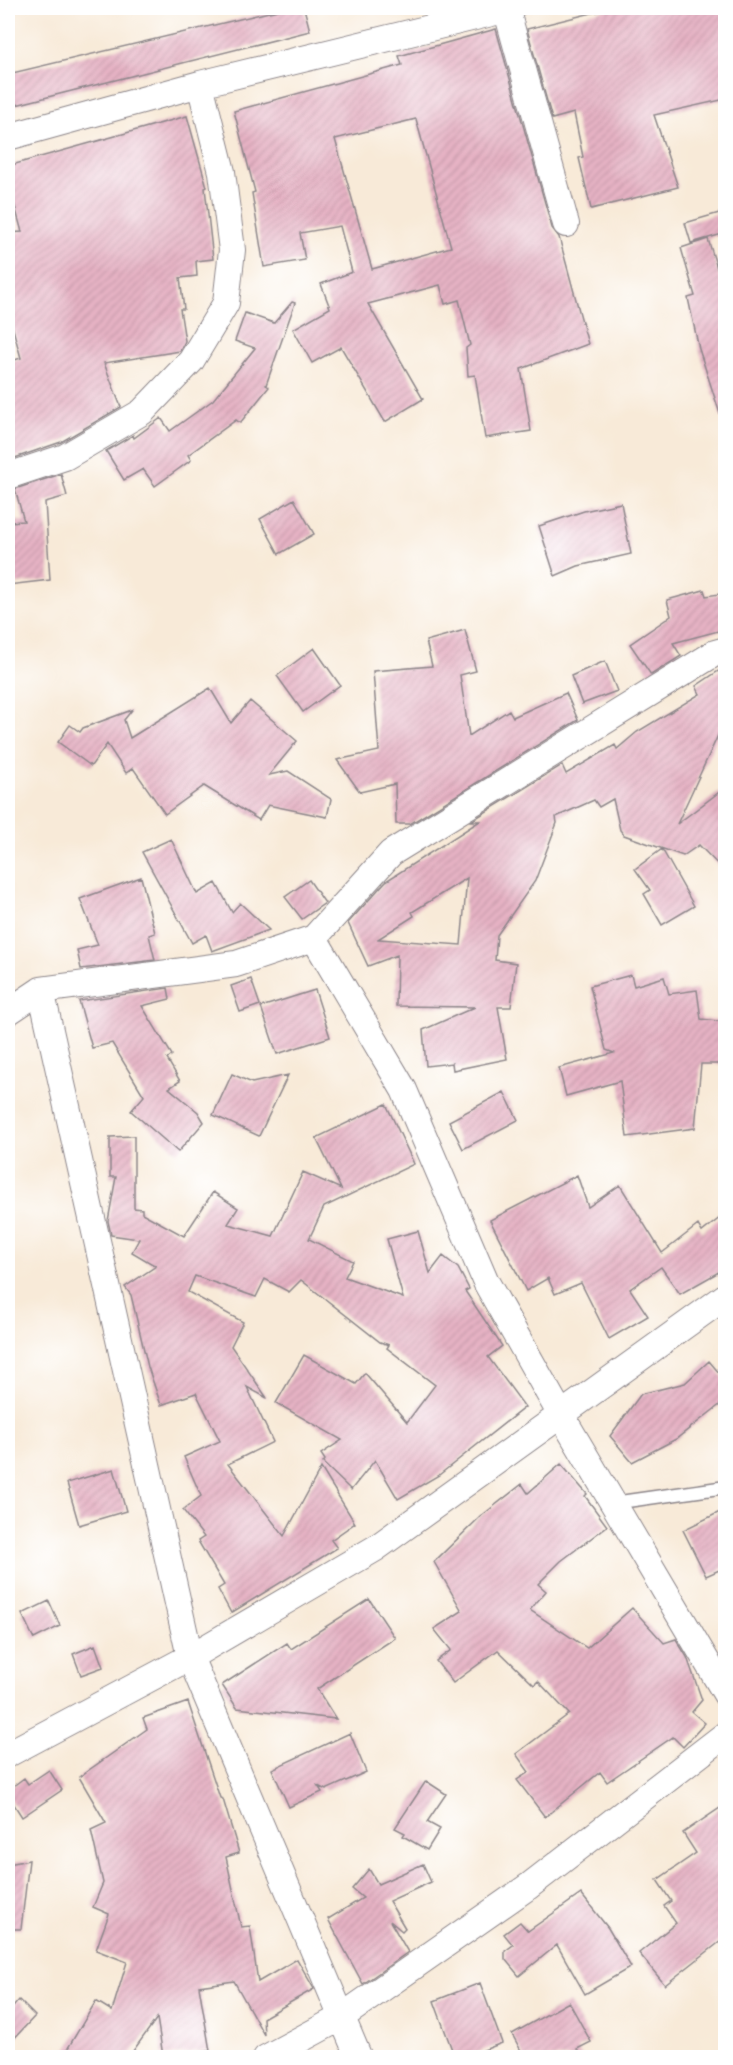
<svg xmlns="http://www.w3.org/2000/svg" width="733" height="2065" font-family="Dekko,sans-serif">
	<defs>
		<pattern id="building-hatch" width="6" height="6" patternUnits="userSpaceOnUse" patternTransform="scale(1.5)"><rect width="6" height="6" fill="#e6b2c4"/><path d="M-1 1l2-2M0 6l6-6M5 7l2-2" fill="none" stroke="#c599a9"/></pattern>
	</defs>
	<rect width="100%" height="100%" fill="#fff"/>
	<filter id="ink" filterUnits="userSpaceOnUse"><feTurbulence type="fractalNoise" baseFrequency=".0167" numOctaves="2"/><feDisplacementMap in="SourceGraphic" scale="12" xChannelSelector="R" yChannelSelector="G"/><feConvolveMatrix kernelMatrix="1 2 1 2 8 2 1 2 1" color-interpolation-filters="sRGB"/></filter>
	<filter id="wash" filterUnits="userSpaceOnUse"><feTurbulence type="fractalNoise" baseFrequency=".008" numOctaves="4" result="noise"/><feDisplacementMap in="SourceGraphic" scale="24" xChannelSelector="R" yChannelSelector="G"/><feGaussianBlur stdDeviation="1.35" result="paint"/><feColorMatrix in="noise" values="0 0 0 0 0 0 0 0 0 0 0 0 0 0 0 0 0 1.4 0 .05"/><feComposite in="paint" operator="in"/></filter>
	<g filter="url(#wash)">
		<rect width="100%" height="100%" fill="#f8ead8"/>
		<g id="blocks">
			<path fill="url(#building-hatch)" fill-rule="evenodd" d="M286 8H304L310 31 8 107V74Z
				M612 8H726V99L654 115 678 187 591 209 579 158 583 157 574 113 552 119 527 29Z
				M496 29 552 228 559 237 588 344 521 369 531 431 485 438 475 375 468 376 466 348 470 345 459 300 445 304 440 285 368 304 423 399 385 422 341 347 312 363 293 329 330 308 321 284 352 272 340 226 300 233 305 260 264 267 252 193 255 192 234 111 402 65 399 56ZM416 119 451 247 372 269 335 139Z
				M187 116 207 187 205 188 213 259 196 261 197 276 180 278 184 309H180L185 341 180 351 104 363 121 407 61 442 9 460 8 362 21 358 8 311V233L22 232 8 181V166Z
				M726 211V233L691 243 685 223Z
				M708 239 726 297V416L721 417 699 349 688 298 695 296 681 248Z
				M292 302 295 303 266 385 269 387 240 423 236 420 188 455 191 460 155 486 143 469 124 480 106 451 133 435 134 438 161 418 170 431 213 400 255 348 235 341 245 313 274 323Z
				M61 474 67 496 45 502 50 580 8 585V522L24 521 15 489Z
				M294 499 314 534 279 554 260 519Z
				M621 503 631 554 578 566 555 576 539 526 584 511Z
				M704 590 706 596 726 593V629L673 643 681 656 651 675 630 644 671 616 667 600Z
				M465 630 476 671 460 675 469 736 509 710 513 717 566 693 578 720 410 824H396L395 784 360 792 337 760 379 751 373 671 432 666 426 641Z
				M314 648 340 685 303 712 277 676Z
				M605 661 617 691 582 704 571 676Z
				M726 666V718L677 824 726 787V873L699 845 683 856 624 835 620 830 613 799 599 807 594 800 556 817 557 823 535 881 497 935 495 960 516 963 511 1007H498L507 1059 453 1070 452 1063 426 1066 423 1030 475 1007 396 1006 397 955 368 966 348 923 386 881 480 821H471L562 765 566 774 615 745 617 749 637 732 700 694 696 686ZM467 878 461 945 378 939 414 916 412 912Z
				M210 688 231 723 250 701 297 741 269 775 288 771 331 799 327 817 268 805 259 820 204 786 165 814 133 768 126 773 107 744 91 766 58 742 70 725 80 732 83 728 132 710 124 720 130 738Z
				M171 839 197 894 216 883 232 912 240 903 269 930 212 951 206 935 192 943 142 852Z
				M662 849 694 906 662 925 644 894 650 890 635 869Z
				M141 877 155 933 149 935 155 960 81 969 77 950 98 945 80 899Z
				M309 880 325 903 302 919 285 897Z
				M631 975 634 986 664 977 669 994 697 990 701 1019 726 1022V1064H701L695 1128 627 1137 620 1081 566 1096 559 1068 614 1053 606 1050 590 986Z
				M251 979 260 1005 240 1012 231 986Z
				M168 988 170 999 142 1006 172 1055 167 1059 180 1081 169 1088 198 1112 204 1122 178 1152 131 1111 144 1096 112 1043 92 1048 79 1001Z
				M315 990 330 1037 277 1054 261 1007Z
				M232 1074 252 1083 288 1075 259 1136 213 1115Z
				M504 1092 518 1120 463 1149 449 1121Z
				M386 1104 414 1164 324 1207 309 1239 353 1261 345 1277 403 1298 387 1239 418 1231 430 1273 443 1256 458 1268 469 1289 465 1291 502 1346 488 1357 525 1407 439 1475 398 1499 375 1460 351 1490 323 1463 325 1460 321 1454 342 1440 276 1403 304 1355 356 1384 365 1373 407 1422 435 1385 387 1348 389 1345 380 1342 301 1280 289 1292 265 1279 256 1297 195 1276 188 1292 243 1322 231 1346 267 1398 247 1387 273 1442 228 1464 284 1536 321 1468 355 1523 331 1540 337 1548 231 1613 218 1589 224 1585 198 1541 204 1537 183 1510 201 1496 184 1457 220 1441 196 1393 161 1405 148 1367 131 1295 125 1287 156 1266 132 1252 139 1239 111 1235 108 1221 116 1177H110V1137L134 1136V1208L142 1209V1213L184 1236 213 1192 238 1208 228 1224 273 1236 303 1172 341 1189 316 1138Z
				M577 1175 588 1207 620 1185 662 1253 698 1225 702 1232 726 1213V1268L680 1294 661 1267 630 1289 648 1316 609 1339 581 1283 555 1294 548 1278 526 1291 490 1220Z
				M709 1361 726 1381V1400L676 1439 632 1462 610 1436 641 1394 685 1383Z
				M561 1464 587 1494 585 1496 607 1526 561 1561 538 1584 546 1591 530 1610 587 1648 632 1608 664 1643 676 1639 687 1657 702 1700 692 1712 705 1723 683 1747 673 1737 607 1782 600 1772 545 1817 517 1780 529 1772 516 1754 569 1714 538 1681 534 1685 498 1650 453 1683 436 1661 451 1650 434 1629 462 1611 434 1562 480 1517 522 1484 528 1493Z
				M114 1469 126 1511 79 1525 67 1483Z
				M726 1509V1567L706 1576 683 1530Z
				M369 1599 395 1638 317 1689 336 1719 237 1708 222 1685 287 1643 291 1649Z
				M49 1601 60 1626 34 1639 22 1614Z
				M95 1645 103 1667 81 1675 73 1654Z
				M188 1702 220 1798 223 1799 239 1853 226 1857 241 1927 250 1926 258 1982 297 1959 314 1989 263 2018 264 2035 234 1981 199 1986 210 2051 163 2056 157 2018 128 2058H62L96 2001 112 2011 127 1962 96 1950 109 1914 93 1907 103 1883 91 1830 106 1823 79 1777 147 1729 143 1718Z
				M350 1733 366 1772 326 1790 318 1786 322 1792 289 1807 272 1769Z
				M49 1770 62 1790 22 1817 8 1795V1790L24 1778 28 1784Z
				M426 1781 446 1794 427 1822 440 1829 427 1850 403 1836 405 1833 395 1828Z
				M726 1804V1937L665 1985 639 1953 676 1923 664 1906 671 1901 657 1880 696 1853 683 1833Z
				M29 1860 21 1929H8V1864Z
				M423 1864 431 1882 389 1901 405 1928 402 1931 390 1921 408 1952 363 1984 328 1919 363 1898 352 1889 369 1869 378 1884Z
				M581 1894 608 1928 631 1967 585 1994 557 1945 519 1976 505 1959V1951L513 1945 504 1934 520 1922 528 1931Z
				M480 1983 502 2043 463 2058H455L434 2001Z
				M19 2000 35 2016 8 2045V2013Z
				M569 2002 591 2042 577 2049 582 2058H525L512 2034Z"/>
		</g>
	</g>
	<g filter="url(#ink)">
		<use href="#blocks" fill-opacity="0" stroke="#8d868a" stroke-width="1.5"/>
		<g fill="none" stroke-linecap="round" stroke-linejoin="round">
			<g stroke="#8d868a" stroke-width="15">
				<path id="service" d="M613 1503 726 1487"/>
			</g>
			<g stroke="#8d868a" stroke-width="28">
				<path id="minor" d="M506 8 566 224
					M8 137 200 84 512 8
					M8 476 65 457 142 412 191 361 226 303 232 250 222 172 200 84
					M314 938 404 1090 486 1282 561 1415 726 1694
					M41 990 190 1657 359 2058
					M8 1012 41 990 236 964 314 938 391 853 715 653 726 650
					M8 1754 190 1657 376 1548 726 1296
					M266 2058 340 2018 529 1886 726 1734"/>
			</g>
			<use href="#service" stroke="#fff" stroke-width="12"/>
			<use href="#minor" stroke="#fff" stroke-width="26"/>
		</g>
	</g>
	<rect width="733" height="2065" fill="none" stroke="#fff" stroke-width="30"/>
</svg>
